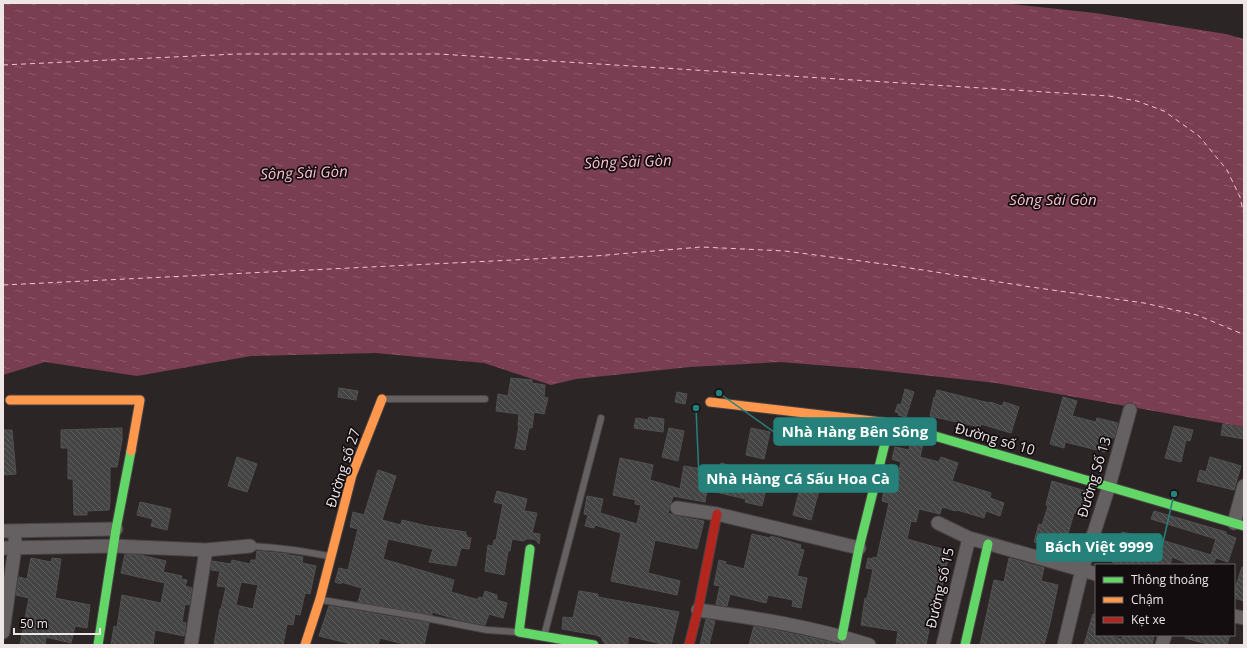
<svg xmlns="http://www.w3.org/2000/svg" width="1247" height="648" font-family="'Open Sans',sans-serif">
	<defs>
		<pattern id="water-ripples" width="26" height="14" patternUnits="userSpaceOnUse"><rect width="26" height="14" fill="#793e51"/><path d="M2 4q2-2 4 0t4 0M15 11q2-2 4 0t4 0" fill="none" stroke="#8c5a6a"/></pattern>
		<pattern id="building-back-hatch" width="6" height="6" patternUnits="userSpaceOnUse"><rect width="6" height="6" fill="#454444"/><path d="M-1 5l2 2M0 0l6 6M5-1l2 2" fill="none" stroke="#605f5f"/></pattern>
	</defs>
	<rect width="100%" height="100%" fill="#2c2526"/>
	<path fill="url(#water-ripples)" d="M3 3H1003L1095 13 1226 34 1244 39V427L996 383 867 369 780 362 690 367 576 379 551 385 484 363 375 353 251 356 137 376 45 362 3 375Z"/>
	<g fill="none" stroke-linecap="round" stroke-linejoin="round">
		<path stroke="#fdbfcf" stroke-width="1" stroke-dasharray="5 4" stroke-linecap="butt" d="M3 65 237 54H439L1109 96 1137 101 1164 111 1199 136 1227 170 1240 197 1244 215
			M3 285 595 256 701 247 785 251 891 265 1031 287 1144 303 1197 315 1240 333 1244 336"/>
	</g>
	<path fill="url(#building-back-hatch)" stroke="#515151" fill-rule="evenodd" d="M511 378 532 380V383L545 385 544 397 548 398 544 414 534 412 532 428H529L525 450 515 448 519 426H518L519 414 496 411 498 394 508 396Z
		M339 388 358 391 356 400 338 397Z
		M905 389 914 392 906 417 898 415 899 413 895 412 898 404 901 405Z
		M937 390 989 403 990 402 1002 406 1004 402 1019 407 1011 433 981 424 980 427 930 416 934 397 935 398Z
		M677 392 687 394 685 404 675 402Z
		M1063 397 1077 401 1072 416 1096 422 1097 418 1118 423 1114 438 1109 437 1105 452 1065 442 1064 448 1050 444Z
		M649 417 664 419 663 432 634 428 636 418 648 420Z
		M1223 424 1244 428V439L1221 435Z
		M1174 426 1193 430 1190 441 1186 440 1181 462 1165 458Z
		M122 428V440L117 467H110V502L109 510 87 511V515H74L73 479H68V448H61V430Z
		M669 428 684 431 678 461 662 457Z
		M751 428 770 432 764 459 746 455Z
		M3 430H12L16 474 3 475Z
		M911 440 923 444 920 457 939 462 941 457 958 463 952 481 991 493 990 498 1004 503 1000 516 986 511 984 518 957 510 956 511 942 507 940 514 919 509 916 522 911 521 907 539 942 549 941 553 949 555 943 579H944L940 594 936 593 926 645H896L898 631 861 625 865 598 867 599 873 569 866 568 868 558 873 559V557L877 558 889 503 882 501 883 495 884 491 894 493 901 462 892 459 895 447 909 450Z
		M237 457 257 464 247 492 228 486Z
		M1210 457 1241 466 1234 490 1197 481 1200 470 1206 472Z
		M620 458 653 465 650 480 680 489 684 466 719 472 721 463 736 467 734 472 768 480 762 506 745 502 746 499 707 490 705 502 673 496 668 513 676 516 704 521 697 549 655 540 648 573 680 581 677 595 611 581 621 533 595 525 594 528 585 526 588 515 584 514 587 496 603 499 600 513 637 524 641 505 635 504 636 500 613 495Z
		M378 470 396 476 382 520 401 525 402 520 427 526 466 532 465 535H467V537L471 538 469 549 461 548 456 566 429 562 433 549 388 539 383 559 454 580 451 592 475 599H478L479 597 483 598 485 591 497 595V600L507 603 503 618 489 614 485 625 456 619 432 612V615L358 602 362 588 341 582V584L335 582 339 568 348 570 358 529 350 527 353 512 364 515Z
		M1052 481 1089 492 1085 508 1081 507 1079 514 1074 513 1063 551 1034 542 1039 524 1042 525 1048 506 1046 505Z
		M801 485 819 490 811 520 793 515Z
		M497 491 527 499 524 511 537 513 532 533 540 534 539 544 536 540 532 539H526L524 541 512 539 510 551H508L504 575 485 571 488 545 493 546 494 540H496L503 504 494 502Z
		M140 502 171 509 167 530 151 526 153 519 137 515Z
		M1154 511 1226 532V534L1236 538 1228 562 1216 558 1213 565H1192L1172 557 1170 565H1121L1112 562 1114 554H1116L1122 532 1154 540 1155 538 1211 555 1216 539 1151 519Z
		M752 534 770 538 771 536 801 545 800 549 804 550 797 576 807 578 801 608 792 606 793 600 768 595 766 603 730 594 727 606 716 604 720 586 714 585 719 560 726 562 725 564 744 569Z
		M257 551 289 554V555L303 557 302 563 316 566 310 594 305 593 300 615 295 614 293 625 287 624 283 645H246L236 643V645H214L220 609H221L226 587 217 586 220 571 211 570 212 561 231 564 232 560 250 564 251 560H256ZM241 582 258 585 253 609 236 605Z
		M125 554 140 555 166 561 163 572 182 576 181 579 187 580 185 586 192 588 189 605 185 604 182 622 186 623 184 636 155 630 153 645H111L114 626 117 627 122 595 161 603 165 583 121 573Z
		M31 558 51 562 52 558 61 559 55 598 90 605 87 628 75 626 71 643 46 637 45 645H20L29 598 16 595 19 577 27 579Z
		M1009 558 1044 568 1041 581 1058 585 1050 623 1044 645H980L994 580 1004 582Z
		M1242 567 1244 568V601L1234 598V592Z
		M579 591 598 594V597L679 612 671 645H666L628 636V645L609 644 604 643 601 637 596 635 562 629 563 617 573 618Z
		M329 606 429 623 424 645H408L380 638 378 645H355L319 636Z
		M1093 614 1096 615V635H1105L1122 639 1123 635H1154L1152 645H1084Z
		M706 619 715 621 709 645H700Z
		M754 626 804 636 835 643 837 645H749Z
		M1186 635H1230L1227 645H1211L1185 638Z"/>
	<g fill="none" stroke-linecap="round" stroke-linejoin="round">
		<g stroke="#484243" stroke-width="8">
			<path id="lane" d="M382 399H485
				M250 546C277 547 303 551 329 556
				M322 600 416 616 487 630 517 632
				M544 636 601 418"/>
		</g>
		<g stroke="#484243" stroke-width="15">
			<path id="street" d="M677 508 717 514 859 548
				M938 523 969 538 1096 574
				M1234 523 1244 486
				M3 531 116 529
				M3 548 114 546 206 550 250 546
				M698 610C756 618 814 627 869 645
				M1234 616 1244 618
				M3 632 15 547V540
				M191 645 206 550
				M943 645 969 538
				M1064 645 1082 570 1109 486 1130 410
				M1162 645 1165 635"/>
		</g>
		<g stroke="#484243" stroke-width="11">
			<path id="fast" d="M897 425 1244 526
				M530 549 519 632 594 645
				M842 636 859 548 890 423
				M98 645 116 529 131 451
				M965 645 988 544"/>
		</g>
		<g stroke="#484243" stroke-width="11">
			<path id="slow" d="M10 400H140L131 451
				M710 402 890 423 897 425
				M305 645 320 599 352 475 382 399"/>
		</g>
		<g stroke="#484243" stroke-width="11">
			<path id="jam" d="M689 645 698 610 717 514"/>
		</g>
		<use href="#lane" stroke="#656061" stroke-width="6"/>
		<use href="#street" stroke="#656061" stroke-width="13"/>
		<use href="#fast" stroke="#63d668" stroke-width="9"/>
		<use href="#slow" stroke="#ff974d" stroke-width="9"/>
		<use href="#jam" stroke="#b3261e" stroke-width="9"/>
	</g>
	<g text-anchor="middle" stroke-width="3.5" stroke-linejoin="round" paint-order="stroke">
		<g font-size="14" fill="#eee5e7" stroke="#130d0f">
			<text transform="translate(995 439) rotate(16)" y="5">Đường số 10</text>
			<text transform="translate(343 468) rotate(-72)" y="5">Đường số 27</text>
			<text transform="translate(1094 477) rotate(-73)" y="5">Đường Số 13</text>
			<text transform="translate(940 588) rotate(-77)" y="5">Đường số 15</text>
		</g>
		<g font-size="15" font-style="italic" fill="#fdbfcf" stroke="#130d0f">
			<text transform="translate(628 162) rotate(-2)" y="5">Sông Sài Gòn</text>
			<text transform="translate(304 173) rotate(-2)" y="5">Sông Sài Gòn</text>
			<text x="1053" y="205">Sông Sài Gòn</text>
		</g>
	</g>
	<path fill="none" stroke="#25817a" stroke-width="1.5" d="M719 393L774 432M696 408L699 478M1174 494L1162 547"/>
	<g fill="#25817a" stroke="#130d0f" stroke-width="1.5">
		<circle cx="719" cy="393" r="4"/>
		<circle cx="696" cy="408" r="4"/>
		<circle cx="1174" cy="494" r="4"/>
	</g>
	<g fill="#25817a" stroke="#25817a" stroke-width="1.5">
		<rect x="774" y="418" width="162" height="27" rx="4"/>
		<rect x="699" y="465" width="199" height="27" rx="4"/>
		<rect x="1037" y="534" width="125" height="27" rx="4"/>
	</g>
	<g font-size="15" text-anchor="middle" font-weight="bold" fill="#fff">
		<text x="855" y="437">Nhà Hàng Bên Sông</text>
		<text x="798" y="484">Nhà Hàng Cá Sấu Hoa Cà</text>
		<text x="1099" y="552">Bách Việt 9999</text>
	</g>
	<rect width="1247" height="648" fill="none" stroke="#eee5e7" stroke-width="8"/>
	<rect x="1095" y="564" width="140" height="72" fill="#130d0f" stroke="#6b6365"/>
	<rect x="1103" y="577" width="20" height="6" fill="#63d668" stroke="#6b6365"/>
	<text x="1131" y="584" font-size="12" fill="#eee5e7">Thông thoáng</text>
	<rect x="1103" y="597" width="20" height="6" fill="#ff974d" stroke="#6b6365"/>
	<text x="1131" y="604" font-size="12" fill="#eee5e7">Chậm</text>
	<rect x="1103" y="617" width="20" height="6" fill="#b3261e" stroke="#6b6365"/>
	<text x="1131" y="624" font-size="12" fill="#eee5e7">Kẹt xe</text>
	<path d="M14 628v6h86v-6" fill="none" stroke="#eee5e7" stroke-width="2"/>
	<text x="20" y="628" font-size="12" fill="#eee5e7" stroke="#130d0f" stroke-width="3" paint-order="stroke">50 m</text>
</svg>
